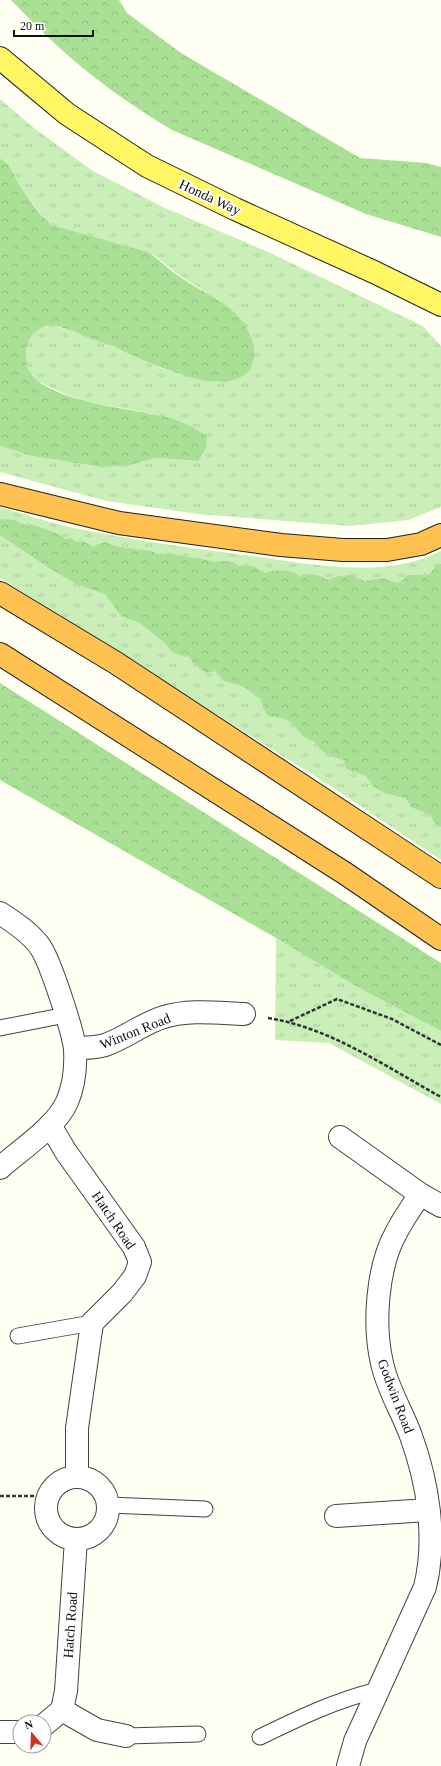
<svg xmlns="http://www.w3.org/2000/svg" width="441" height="1766" font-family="'Times New Roman',serif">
	<defs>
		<pattern id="grass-tufts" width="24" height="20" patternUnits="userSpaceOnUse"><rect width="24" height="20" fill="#caeeb8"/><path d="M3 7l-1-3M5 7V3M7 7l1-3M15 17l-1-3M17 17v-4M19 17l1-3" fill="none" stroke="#accb9d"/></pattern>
		<pattern id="forest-crowns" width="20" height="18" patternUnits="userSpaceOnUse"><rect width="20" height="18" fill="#a9e096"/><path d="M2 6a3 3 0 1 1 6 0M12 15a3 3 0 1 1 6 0" fill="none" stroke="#90bf80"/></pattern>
	</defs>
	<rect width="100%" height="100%" fill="#fffff3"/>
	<path fill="url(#grass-tufts)" d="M0 99 34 128 93 171 165 208 266 251 423 326 441 346V507L408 520 350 526 198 514 107 501 0 472V446L32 456 101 467 127 466 156 458 198 461 159 415 84 401 58 391 38 381 31 374 26 362 27 345 30 337 36 330 50 325 66 329 102 342 161 368 181 375 220 382 245 374 253 365 221 301 178 275 157 257 148 252 52 225 40 213 18 183 9 165 0 158Z
		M0 507C28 515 56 525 85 530 137 541 191 548 244 555 306 563 383 581 441 551V860L332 787 0 578Z
		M276 938 359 988 441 1031V1104L329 1043 275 1040Z"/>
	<path fill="url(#forest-crowns)" d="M11 0H119L127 13 181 53 360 158 427 163 441 167V237L366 214 172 130C134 107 96 81 63 51 45 35 28 17 11 0Z
		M0 158 9 165 18 183 39 213 52 225 148 252C159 259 167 268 177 275 205 295 237 302 251 337 255 348 256 359 250 370 245 375 237 380 229 381 198 387 140 359 112 346 104 343 97 341 89 338 79 334 57 323 46 326 36 330 29 335 27 347 25 357 26 367 32 375 53 401 125 408 157 415 175 418 192 426 207 436L206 448 198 461 156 458 127 466 101 467 32 456 0 446Z
		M0 519 14 520 27 526 33 525 54 532 66 539 71 538 77 542 83 541 93 547 105 542 119 547 151 551 160 555 168 553 184 557 198 558 215 562 224 561 233 562 238 566H253L265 573C278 569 289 569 301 577 311 573 318 574 327 580L339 576 351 575 365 581 382 578 396 583 402 581 407 575H429L437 565 441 564V827L435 823 429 814 413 808 405 798 384 793 373 786 366 776 346 769 343 759C330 758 321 752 314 741 297 736 299 726 287 720 271 713 267 724 261 699L243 686 224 681 215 671 206 673 193 663 188 655H179L171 651 165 643 140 623 121 616 105 594 76 584 49 568 0 535Z
		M0 683 441 963V1031L359 988 276 938 0 780Z"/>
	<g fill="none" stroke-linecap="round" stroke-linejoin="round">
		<g stroke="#434343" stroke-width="17">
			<path id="lane" d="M0 1028 66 1015
				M18 1336 92 1323
				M109 1505 205 1509
				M126 1736 198 1734
				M260 1737C299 1718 336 1700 378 1690"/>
		</g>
		<g stroke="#434343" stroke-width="24">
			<path id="street" d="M0 913C14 922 32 934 41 948 51 964 73 1031 75 1049 76 1067 74 1086 67 1102 56 1127 20 1150 0 1168
				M75 1048C85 1048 96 1048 105 1045 126 1038 143 1023 164 1017 189 1009 218 1013 244 1014
				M50 1125 66 1152 134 1247 140 1262 135 1276 122 1293 92 1323 77 1428V1477
				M340 1137 420 1194C412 1207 403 1219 396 1233 377 1267 373 1325 382 1363 387 1388 402 1411 411 1436 428 1483 437 1538 425 1587L366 1717 355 1741 348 1766
				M420 1194 441 1206
				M46 1508a31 31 0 1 1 62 0a31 31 0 1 1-62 0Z
				M336 1516 428 1510
				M62 1710 97 1730 126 1736
				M44 1725 62 1710 66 1691 76 1539
				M0 1732H20"/>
		</g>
		<g stroke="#212121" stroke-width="24">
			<path id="primary" d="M0 58 67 114 147 166 235 209 374 272 441 305"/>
		</g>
		<g stroke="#212121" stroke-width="24">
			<path id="highway" d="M0 494 119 523 281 545 343 550H387L421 544 441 535
				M0 593 116 663 441 877
				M0 654 346 874 441 939"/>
		</g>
		<path stroke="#323232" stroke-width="2.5" stroke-dasharray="4 2" stroke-linecap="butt" d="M268 1018C331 1028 386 1067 441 1097
			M290 1021 337 999 392 1019 441 1045
			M0 1496H48"/>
		<use href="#lane" stroke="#fff" stroke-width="15"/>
		<use href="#street" stroke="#fff" stroke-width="22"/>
		<use href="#primary" stroke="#fff763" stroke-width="22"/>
		<use href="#highway" stroke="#ffc251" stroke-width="22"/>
	</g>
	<g text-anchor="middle" stroke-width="4" stroke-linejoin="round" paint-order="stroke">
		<g font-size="14" fill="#101010" stroke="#fff">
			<text transform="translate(210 197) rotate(25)" y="5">Honda Way</text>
			<text transform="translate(135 1031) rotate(-22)" y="5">Winton Road</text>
			<text transform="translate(114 1220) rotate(56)" y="5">Hatch Road</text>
			<text transform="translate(396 1396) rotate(69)" y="5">Godwin Road</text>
			<text transform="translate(70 1625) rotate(-86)" y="5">Hatch Road</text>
		</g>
	</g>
	<g transform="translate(32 1734) rotate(341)"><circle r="19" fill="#ffffff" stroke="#9f9f9f"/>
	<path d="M0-3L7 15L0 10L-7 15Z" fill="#cc351b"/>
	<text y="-6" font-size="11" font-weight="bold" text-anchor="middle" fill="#101010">N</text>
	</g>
	<path d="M14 30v6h79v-6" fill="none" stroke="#101010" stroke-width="2"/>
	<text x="20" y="30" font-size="12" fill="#101010" stroke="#ffffff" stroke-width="3" paint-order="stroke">20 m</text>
</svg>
